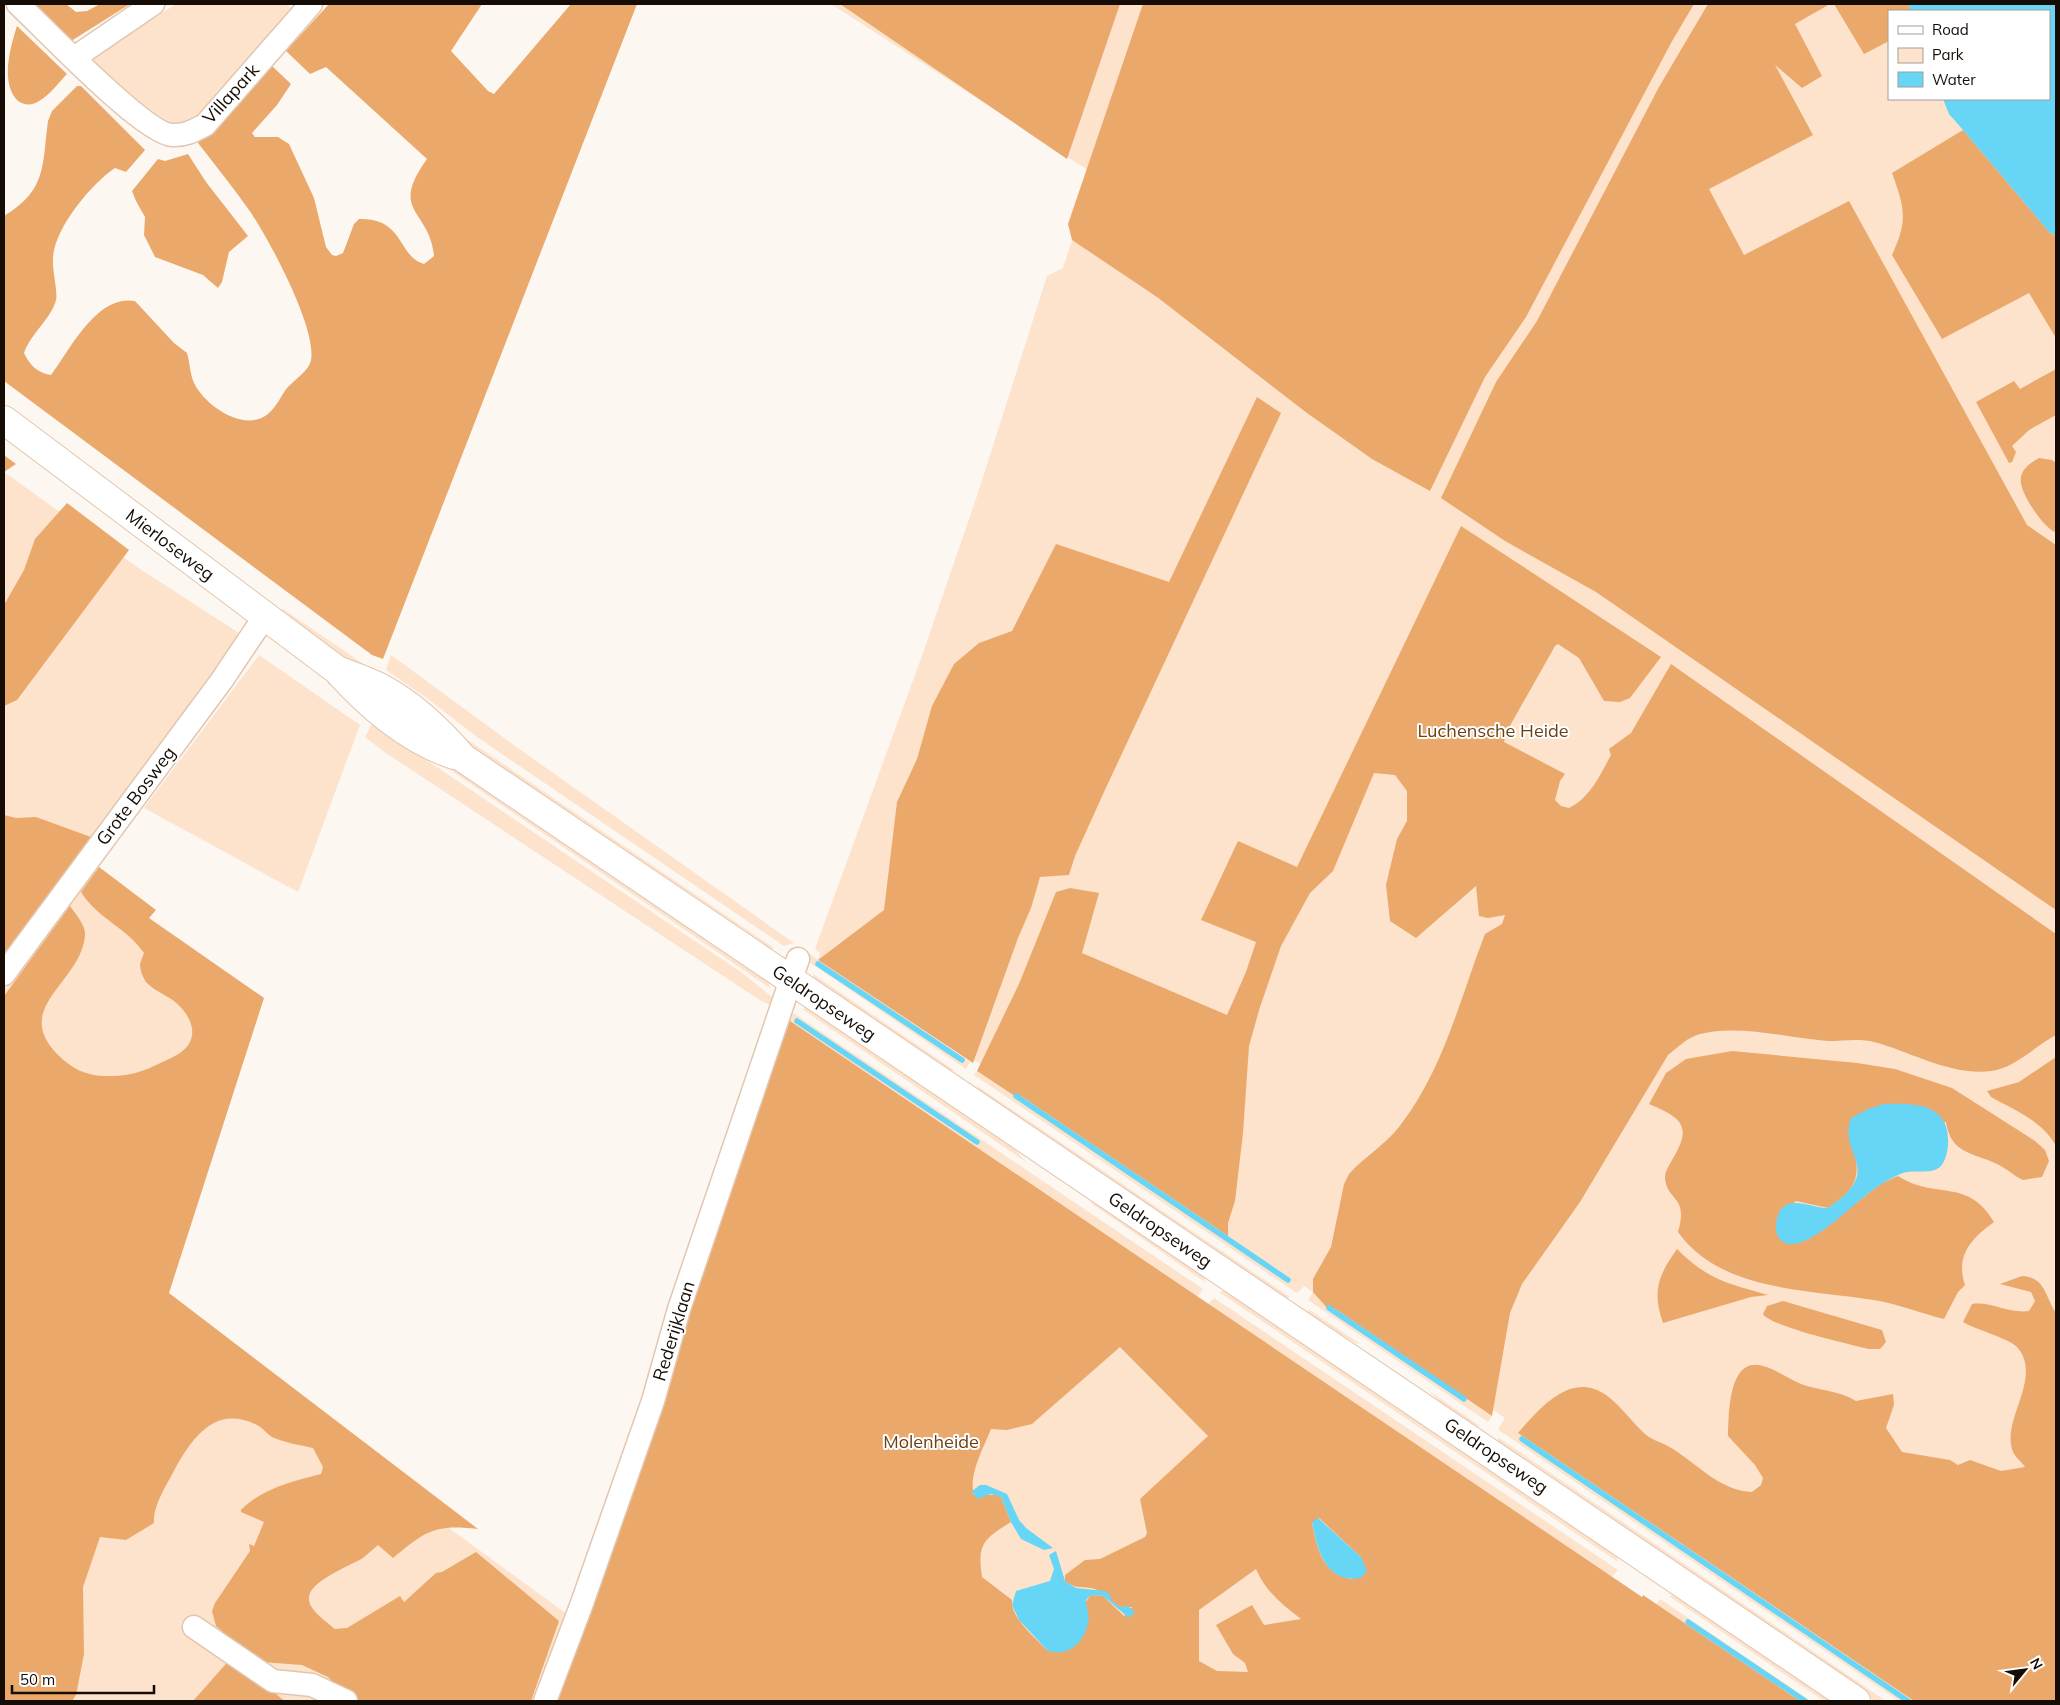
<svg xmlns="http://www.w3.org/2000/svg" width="2060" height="1705" font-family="Mulish,sans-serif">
	<rect width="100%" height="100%" fill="#fdf7f2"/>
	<path fill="#fde2cc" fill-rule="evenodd" d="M176 4H287L294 11 188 127 177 132 87 62Z
		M831 4H2056V1701L1518 1433 1914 1701H1899L1500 1431 1498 1429 1505 1418 1314 1289 1328 1309 1334 1308 1492 1416 1488 1422 1308 1300 1313 1292 1304 1286 1297 1293 974 1075 977 1071 1015 1097 1021 1096 1228 1235 824 956 818 960 970 1062 966 1069 809 962 807 952 818 960 820 953 815 949 923 653 978 493 1047 276 1063 268 1094 174ZM1889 11H2049V99H1889Z
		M4 472 140 569 253 642 89 869 250 1029 152 1311 579 1623 792 1012 1203 1289 1197 1297 790 1022 791 1024 1778 1701H4Z
		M283 609 432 711 465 738 774 948 765 950 476 754 277 612Z
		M259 655 360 725 298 892 144 808Z
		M391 655 515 746 794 943 784 946 477 737 428 699 386 670Z
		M327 678 435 756 768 976 770 988 418 748 328 684Z
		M373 722 413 751 741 972 772 997 771 1005 761 1001 383 751 365 737Z
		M813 974 954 1070 946 1073 816 985Z
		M813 1007 1001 1134 1026 1162 802 1009Z
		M977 1086 1290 1297 1282 1300 979 1095Z
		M1088 1201 1120 1214 1204 1271 1205 1282Z
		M1230 1290 1616 1551 1618 1562 1219 1292Z
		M1214 1298 1618 1570 1612 1577 1208 1304Z
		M1308 1309 1359 1343 1358 1344 1309 1318Z
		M1428 1390 1480 1426 1471 1428 1455 1417Z
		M1498 1438H1499L1886 1701H1874L1498 1447Z
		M1681 1594 1838 1701H1824L1669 1596Z
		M1660 1599 1811 1701H1800L1656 1604Z"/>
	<path fill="#eba86b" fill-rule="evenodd" d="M29 4H66L76 12 87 11 100 4H130L68 43Z
		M329 4H482L451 51 488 91 494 94 571 4H637L383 659 372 655 4 381V216C47 190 42 166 48 121L52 111 77 86H81L145 150 126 172 115 168C91 184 54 229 53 258 52 270 58 292 56 300 51 319 31 333 24 353 29 364 37 373 51 375 71 348 97 294 135 301L174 343 187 353C190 363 190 374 194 383 205 406 246 434 269 413 277 406 281 396 287 388 295 379 309 371 311 360 317 328 268 237 249 210 233 187 215 165 198 143L272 66 291 84 277 105 252 133 255 137H278L289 144 314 198 326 247 332 255 336 256 343 253 354 224 359 219C405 218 397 256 424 264L434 256C430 209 388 213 427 159L326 67 310 74 286 51Z
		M840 4H1120L1067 159Z
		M1143 4H1694L1671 43 1526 317 1485 377 1430 491 1372 459 1307 413 1157 297 1072 240 1068 224Z
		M1708 4H1830L1795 24 1822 76 1802 88 1775 65 1813 135 1709 189 1744 255 1849 201 2027 525 2056 545V910L1596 592 1505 541 1441 498 1496 382 1537 321 1659 87Z
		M1834 4H1908L1911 11H1889V41L1864 54Z
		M17 26 67 74C58 83 50 95 39 101 33 105 25 106 18 101 0 84 10 48 17 26Z
		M1963 130 2050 233 2056 236V338L2029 293 1942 339 1892 255C1908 220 1905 209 1892 173Z
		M188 154 206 182 248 236 229 252 222 282 218 288 203 275 155 257 144 235 145 217 136 201 132 191 158 159 165 161Z
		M2056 369V415L2029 430 2012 446 2016 452 2012 462 2009 463 1976 402 2014 381 2020 389Z
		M1257 397 1281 413 1104 792 1075 856 1069 875 1040 877 1031 908 1018 938 973 1063 818 960 884 910 897 802 917 759 932 706 954 664 979 643 1012 631 1056 544 1169 582Z
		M4 455 16 464 4 472Z
		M2039 458 2052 460 2056 463V529L2054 532C2044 525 2038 516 2031 506 2019 485 2013 472 2039 458Z
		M67 503 129 550 17 700 4 706V605L24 570 35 539Z
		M1461 526 1661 657 1630 698 1620 702 1604 701 1579 658 1558 644 1555 646 1507 731 1504 742 1565 774 1560 781 1555 800 1561 806 1569 808C1590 798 1600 775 1611 755L1609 749 1631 733 1671 664 2056 934V1035C2035 1046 2015 1068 1991 1071 1950 1076 1912 1052 1874 1042 1860 1038 1843 1041 1828 1041 1789 1038 1739 1024 1700 1034 1688 1037 1678 1047 1668 1055L1580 1202 1522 1284 1510 1313 1492 1416 1334 1308 1328 1309 1313 1292V1279L1331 1247 1344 1184 1349 1174C1364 1157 1385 1145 1399 1127 1444 1069 1459 1001 1485 934L1502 924 1505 915 1488 918 1479 916 1476 886 1416 938 1390 921 1386 885 1397 839 1407 821V791L1395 775 1374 773 1333 871 1310 893 1281 946 1260 1007 1249 1046 1243 1133 1235 1201 1228 1223V1236L1021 1096 1016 1097 977 1071 1019 984 1056 892 1070 888 1099 893 1082 953 1227 1015 1246 972 1256 942 1201 920 1238 841 1297 867Z
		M4 815 16 818 36 817 91 837 4 957Z
		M99 867 156 910 149 918 264 998 169 1293 478 1529C434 1524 426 1531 393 1558L378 1545C373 1549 368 1554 363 1558 350 1566 306 1582 309 1600 310 1611 327 1622 335 1629L347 1628 400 1596 404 1602 436 1573 442 1572 476 1552 559 1621 531 1701H351L328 1677 302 1665 262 1662 254 1658 216 1626 212 1611 215 1603 250 1551 249 1544 254 1546 264 1522 241 1512V1510C261 1489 293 1481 321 1474L323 1467 313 1448C300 1445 285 1443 272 1437 267 1434 263 1428 257 1425 217 1405 194 1435 176 1467 168 1483 153 1504 154 1523L126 1540 100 1537 83 1587 84 1654 76 1695 72 1701H4V996L70 906C76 915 86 925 85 936 80 984 11 1007 58 1055 73 1069 84 1075 104 1076 134 1077 146 1070 173 1057 201 1044 196 1019 174 1001 166 995 153 990 146 982 142 976 140 970 140 964L144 953C127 928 97 918 81 892Z
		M790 1021 1642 1597 1643 1595 1800 1701H554L688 1316 750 1128ZM1120 1347 1208 1436 1140 1499 1147 1533 1145 1537 1100 1559 1085 1560 1065 1575V1581C1079 1591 1082 1585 1095 1589 1106 1593 1111 1602 1120 1607H1132L1124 1616 1103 1596 1091 1595 1048 1651C1036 1638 1010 1618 1012 1600L982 1577C977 1543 984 1539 1011 1522L1001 1497 997 1495H974C968 1475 984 1447 991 1429L1007 1430 1032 1424ZM1319 1518 1361 1557 1353 1579C1323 1576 1317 1549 1312 1523ZM1256 1569C1265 1591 1283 1605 1301 1619L1264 1625 1252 1605 1216 1625 1233 1654 1245 1663 1248 1672 1217 1671 1199 1661V1610Z
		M1732 1051 1857 1063 1895 1069 1952 1088 2035 1141 2045 1150 2049 1161 2042 1177 2023 1180C2014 1176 2006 1168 1997 1164 1972 1152 1951 1154 1946 1122L1853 1146C1862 1178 1855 1190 1828 1208L1796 1201 1777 1218 1776 1231 1780 1239H1809L1882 1183 1898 1176C1934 1200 1968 1177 1994 1222 1972 1238 1955 1255 1965 1285L1958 1292 1944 1319C1920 1313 1898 1304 1874 1300 1808 1289 1721 1292 1678 1232 1689 1195 1667 1202 1665 1178 1665 1171 1669 1166 1672 1160 1693 1126 1682 1118 1649 1104L1666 1073 1686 1059Z
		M2056 1057V1146C2043 1121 2014 1110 1991 1097L1987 1091 2019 1082Z
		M1677 1249C1708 1280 1727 1283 1768 1295L1751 1297 1663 1323C1652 1291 1658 1276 1677 1249Z
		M2022 1276C2045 1277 2045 1296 2056 1313V1701H1914L1518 1433C1539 1409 1571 1370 1606 1395 1620 1405 1631 1421 1644 1433 1652 1441 1663 1442 1673 1449 1698 1465 1721 1491 1752 1492L1761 1485 1763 1478 1755 1465 1728 1436C1729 1414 1728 1356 1763 1366 1776 1369 1788 1379 1801 1384 1819 1391 1839 1390 1856 1401L1893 1394 1894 1405 1886 1428 1902 1452 1950 1460 1958 1465 1970 1460 2001 1471 2025 1467C2021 1461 2014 1457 2012 1449 2003 1418 2042 1378 2018 1348 2009 1338 1976 1330 1963 1322L1972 1304C1991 1301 2009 1314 2029 1311L2035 1301 2031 1292 2000 1284Z
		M1783 1301 1882 1330 1886 1342 1880 1349H1869C1852 1345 1769 1326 1763 1314L1767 1306Z
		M232 1657 282 1699 285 1701H193Z"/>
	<path fill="#67d5f6" d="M1908 4H2056V236L2050 233 1963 130 1949 114 1943 99H2049V11H1911Z
		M1884 1104C1914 1103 1949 1103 1948 1142 1948 1150 1946 1161 1940 1167 1930 1175 1914 1169 1903 1173 1888 1179 1876 1187 1864 1197 1848 1209 1796 1262 1779 1238 1775 1232 1775 1225 1777 1219 1783 1191 1810 1208 1828 1208 1887 1168 1837 1156 1851 1118L1868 1109Z
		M980 1485H986L1007 1494 1019 1520 1026 1528 1053 1548 1044 1550 1021 1539 1011 1522 1001 1497 991 1494 977 1499 972 1491Z
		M1318 1518 1361 1557 1367 1571 1361 1578C1326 1584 1317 1550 1312 1522Z
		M1056 1551 1065 1581 1076 1588 1105 1591 1110 1595 1112 1601 1120 1607 1128 1606 1135 1612 1129 1618 1103 1596 1091 1595 1086 1600C1086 1607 1090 1616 1088 1623 1084 1643 1068 1657 1048 1651L1019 1620 1012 1605 1016 1591 1050 1581 1054 1569 1049 1555Z"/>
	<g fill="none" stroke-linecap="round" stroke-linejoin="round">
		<path stroke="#67d5f6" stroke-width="5.5" d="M818 964 962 1060
			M797 1021 977 1142
			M1016 1096 1288 1280
			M1329 1308 1464 1399
			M1522 1439 1908 1701
			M1688 1622 1805 1701"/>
		<g stroke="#e2c6af" stroke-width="25">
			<path id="minor" d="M18 4C44 28 144 134 172 135 185 136 195 130 205 125L311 4
				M74 58 153 4
				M4 974 222 680 265 616
				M194 1627 273 1681 312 1685 346 1701
				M545 1701 581 1606 653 1401 679 1309 798 959"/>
		</g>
		<g stroke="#e2c6af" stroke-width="30">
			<path id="secondary" d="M4 420 337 670C369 706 409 740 454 755
				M337 670C352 676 367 681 381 688 413 705 440 731 463 758L1856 1701"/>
		</g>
		<use href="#minor" stroke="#fff" stroke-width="22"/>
		<use href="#secondary" stroke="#fff" stroke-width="28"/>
	</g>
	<g text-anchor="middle" stroke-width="4" stroke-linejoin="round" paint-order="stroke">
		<g font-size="18" fill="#150c05" stroke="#fff">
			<text transform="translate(231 94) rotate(-48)" y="6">Villapark</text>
			<text transform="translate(170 545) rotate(37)" y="6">Mierloseweg</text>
			<text transform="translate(136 796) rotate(-53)" y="6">Grote Bosweg</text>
			<text transform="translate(824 1003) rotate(34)" y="6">Geldropseweg</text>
			<text transform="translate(1160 1230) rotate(34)" y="6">Geldropseweg</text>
			<text transform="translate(674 1331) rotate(-73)" y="6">Rederijklaan</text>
			<text transform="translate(1496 1456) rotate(34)" y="6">Geldropseweg</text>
		</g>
		<g font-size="18" fill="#6c4112" stroke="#fff">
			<text x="1493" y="737">Luchensche Heide</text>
			<text x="931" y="1448">Molenheide</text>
		</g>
	</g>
	<rect width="2060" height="1705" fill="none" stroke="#150c05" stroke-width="10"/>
	<rect x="1888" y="10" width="162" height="90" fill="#ffffff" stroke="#a19e9b"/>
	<rect x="1898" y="26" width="25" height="8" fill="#ffffff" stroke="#a19e9b"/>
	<text x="1932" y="35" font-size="15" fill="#150c05">Road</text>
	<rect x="1898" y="48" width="25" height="15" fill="#fde2cc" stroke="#a19e9b"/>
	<text x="1932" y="60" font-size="15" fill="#150c05">Park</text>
	<rect x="1898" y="72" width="25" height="15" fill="#67d5f6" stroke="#a19e9b"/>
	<text x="1932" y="85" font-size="15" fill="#150c05">Water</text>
	<g transform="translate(2025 1670) rotate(61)" stroke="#ffffff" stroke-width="4" paint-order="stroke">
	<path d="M0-4L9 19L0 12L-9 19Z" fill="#150c05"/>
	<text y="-8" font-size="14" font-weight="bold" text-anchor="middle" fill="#150c05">N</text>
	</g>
	<path d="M12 1685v8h142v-8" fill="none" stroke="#150c05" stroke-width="2.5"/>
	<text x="20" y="1685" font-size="15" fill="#150c05" stroke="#ffffff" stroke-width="4" paint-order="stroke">50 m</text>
</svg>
